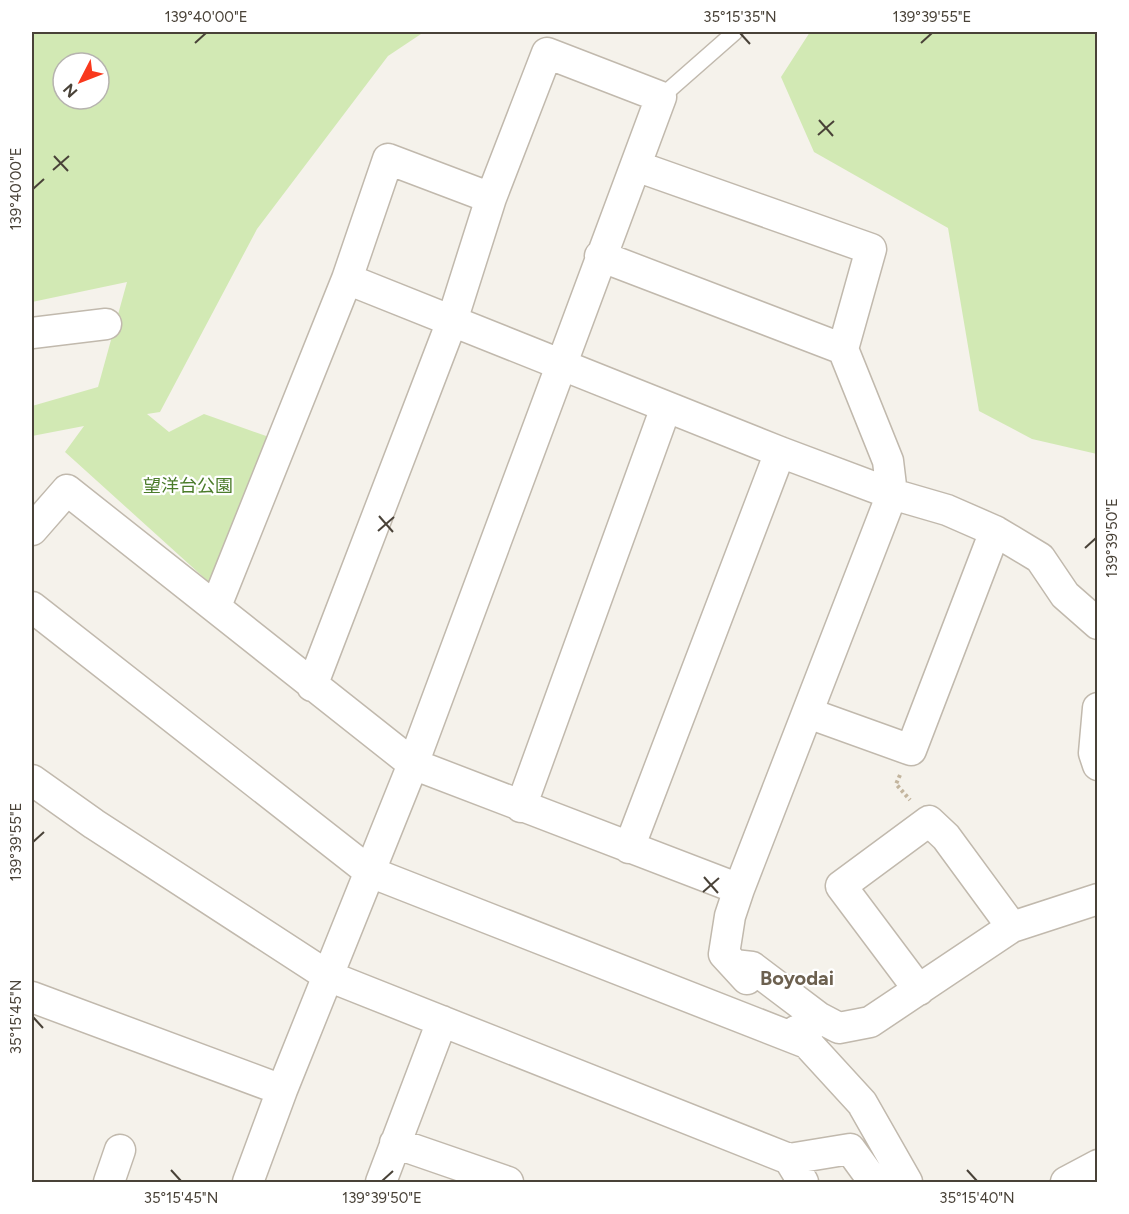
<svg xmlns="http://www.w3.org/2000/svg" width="1129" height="1214" font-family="Figtree,'Noto Sans JP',sans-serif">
	<rect width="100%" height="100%" fill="#f5f2eb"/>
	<path fill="#d2e9b4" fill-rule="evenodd" d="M32 32H424L388 56 257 229 160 412 147 414 169 432 204 414 269 437 211 584 65 452 84 426 32 436V406L98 387 127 282 32 302ZM63 63H99V99H63Z
		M810 32H1097V454L1032 439 979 411 948 228 814 152 781 77Z"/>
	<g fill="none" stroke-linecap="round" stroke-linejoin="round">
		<g stroke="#c1b9ad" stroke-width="18">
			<path id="lane" d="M661 97 735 32"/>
		</g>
		<g stroke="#c1b9ad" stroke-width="33">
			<path id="street" d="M600 256 843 349
				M347 279 780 452 892 494 947 510 995 531 1040 558 1065 595 1098 624
				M32 333 106 324
				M32 530 67 490 413 764 739 889 892 494 888 461 843 349 871 249 636 166
				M216 606 347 279 388 159 491 198
				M32 607 370 872 809 1044
				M1098 708 1094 753 1098 765
				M808 713 911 750 995 531
				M32 780 94 824 328 976 789 1159 803 1182
				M521 807 666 407
				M629 848 780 452
				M739 889 730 916 724 954 747 979
				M734 965 752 967 818 1017 839 1028 870 1022 1012 927 1098 899
				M919 990 841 886 929 821 946 837 1012 927
				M32 997 282 1090
				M796 1031 862 1103 907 1182
				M395 1143 508 1182
				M789 1159 850 1149 874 1182
				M109 1182 120 1150
				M248 1182 282 1090 413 764 661 97 547 53 491 198 452 321 312 686
				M381 1182 442 1021
				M1066 1182 1098 1165"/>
		</g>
		<path stroke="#c3b59e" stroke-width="4" stroke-dasharray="3 3" stroke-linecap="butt" d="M900 775 896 784 910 800"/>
		<use href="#lane" stroke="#fff" stroke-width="15"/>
		<use href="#street" stroke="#fff" stroke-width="30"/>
	</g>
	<path fill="none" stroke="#494238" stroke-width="2" d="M740 33 750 44M195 43 206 33M921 43 932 33M819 120 833 136M818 135 834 121M54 156 68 171M53 170 69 156M33 189 44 179M379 516 393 532M378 531 394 517M1085 548 1096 538M33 842 44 832M704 877 718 893M703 892 719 878M33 1017 43 1028M171 1170 181 1181M967 1170 977 1181M382 1181 393 1171"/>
	<g text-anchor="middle" stroke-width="4.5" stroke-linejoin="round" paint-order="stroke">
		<g font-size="18" fill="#4b7c2a" stroke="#fff">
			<text x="188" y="492">望洋台公園</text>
		</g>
		<g font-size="20" font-weight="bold" fill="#6c604f" stroke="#fff">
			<text x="797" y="985">Boyodai</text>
		</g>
	</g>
	<rect width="1129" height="1214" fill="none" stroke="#ffffff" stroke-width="66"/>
	<g transform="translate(81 81) rotate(228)"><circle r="28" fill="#ffffff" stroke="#b6b3af" stroke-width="1.5"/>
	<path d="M0-4.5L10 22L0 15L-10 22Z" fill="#f9391d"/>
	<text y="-9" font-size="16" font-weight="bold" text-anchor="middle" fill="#494238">N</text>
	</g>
	<rect x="33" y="33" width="1063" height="1148" fill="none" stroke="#494238" stroke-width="2"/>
	<g font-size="15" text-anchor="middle" fill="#494238">
		<text x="206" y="22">139°40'00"E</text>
		<text x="740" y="22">35°15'35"N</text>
		<text x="932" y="22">139°39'55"E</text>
		<text transform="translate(16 189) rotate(-90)" y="5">139°40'00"E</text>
		<text transform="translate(1112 538) rotate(-90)" y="5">139°39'50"E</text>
		<text transform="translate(16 842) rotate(-90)" y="5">139°39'55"E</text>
		<text transform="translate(16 1017) rotate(-90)" y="5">35°15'45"N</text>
		<text x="181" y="1203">35°15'45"N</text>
		<text x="382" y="1203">139°39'50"E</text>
		<text x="977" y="1203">35°15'40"N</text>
	</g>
</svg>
